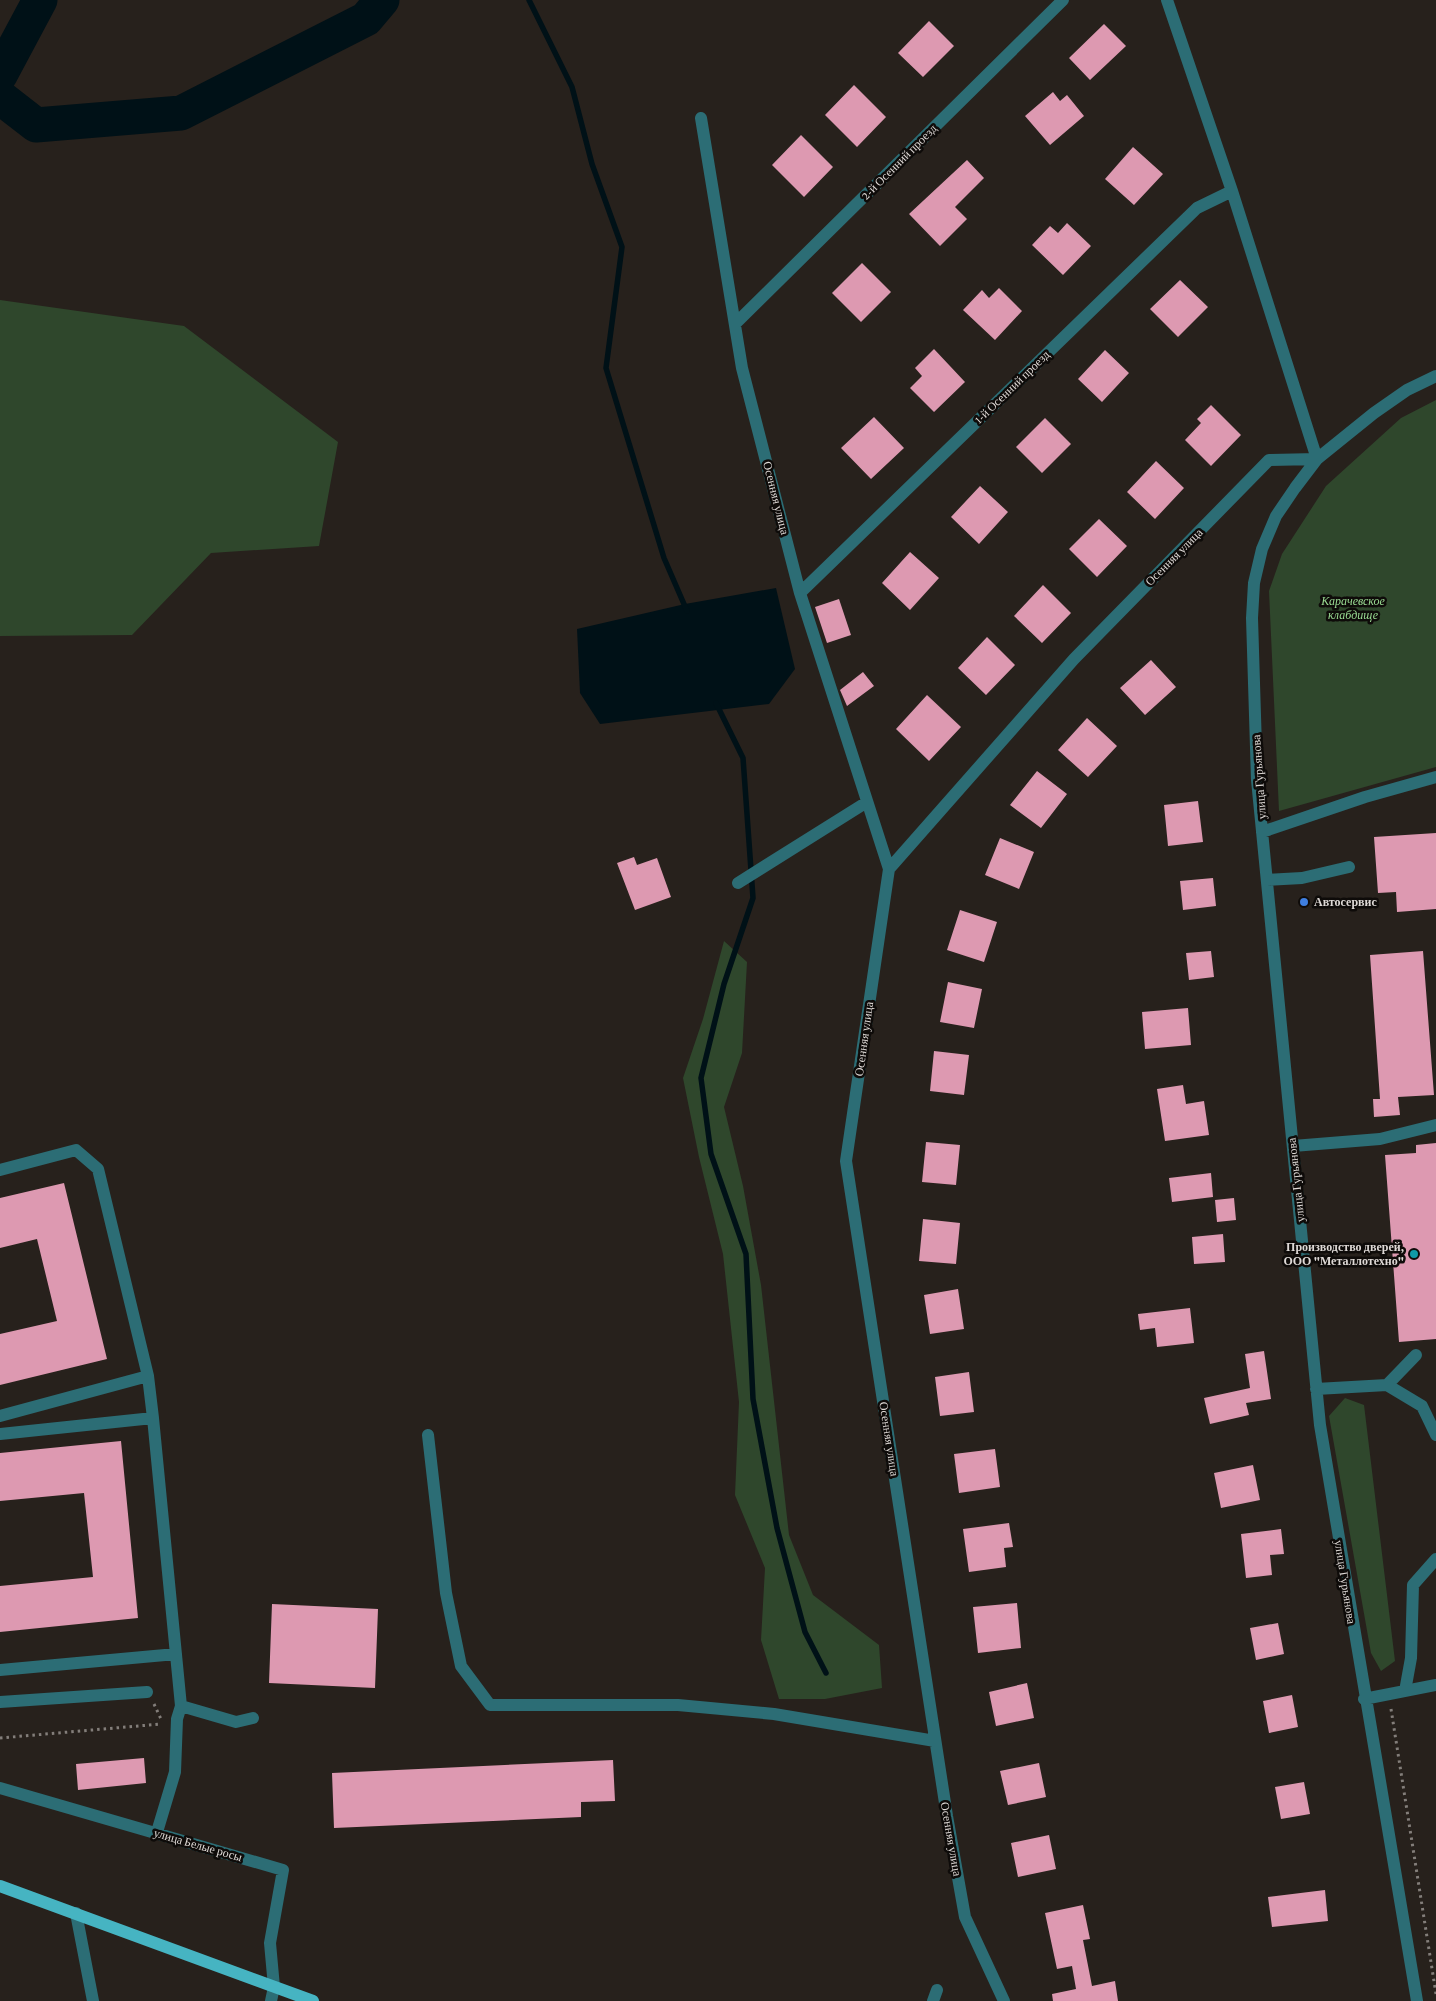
<svg xmlns="http://www.w3.org/2000/svg" width="1436" height="2001" font-family="'Crimson Pro',serif">
	<rect width="100%" height="100%" fill="#27211c"/>
	<path fill="#2f472c" d="M0 300 184 326 338 442 319 546 211 553 132 635 0 636Z
		M1436 400V767L1279 811 1269 591 1282 554 1326 486 1401 418Z
		M724 941 747 962 742 1053 724 1107 743 1186 761 1285 789 1535 813 1595 879 1645 882 1688 825 1699H779L761 1640 765 1568 735 1495 739 1402 723 1254 699 1157 683 1078 703 1019Z
		M1345 1398 1364 1405 1395 1661 1381 1671 1371 1653 1329 1416Z"/>
	<path fill="#001117" d="M776 588 795 669 769 704 600 724 580 693 577 629 685 604Z"/>
	<g fill="none" stroke-linecap="round" stroke-linejoin="round">
		<path stroke="#001117" stroke-width="5.5" d="M529 0 572 87 592 164 622 247 606 368 664 558 687 611
			M716 703 743 758 753 898 724 984 701 1078 711 1154 746 1254 753 1399 777 1528 805 1632 826 1673"/>
		<path stroke="#001117" stroke-width="35" d="M0 75 40 0
			M0 97 36 125 181 113 366 19 382 0"/>
	</g>
	<path fill="#dd99b1" d="M929 21 954 46 923 77 898 53Z
		M1104 24 1126 46 1090 80 1069 58Z
		M854 85 886 117 857 147 825 115Z
		M1053 92 1060 101 1067 95 1084 116 1050 145 1025 116Z
		M801 135 833 167 804 197 772 165Z
		M1133 147 1163 174 1134 205 1105 179Z
		M967 160 984 178 955 207 967 219 940 246 909 214Z
		M1067 223 1091 246 1063 275 1032 245 1050 226 1058 233Z
		M862 263 891 292 861 322 832 293Z
		M1180 280 1208 307 1178 337 1150 309Z
		M999 288 1022 311 995 340 963 310 982 290 989 298Z
		M934 349 965 382 934 412 910 388 922 376 915 368Z
		M1105 350 1129 373 1102 402 1078 379Z
		M1211 405 1241 435 1211 466 1185 440 1201 423 1197 419Z
		M874 417 904 448 871 479 841 448Z
		M1045 418 1071 444 1042 473 1016 447Z
		M1156 461 1184 488 1155 519 1127 492Z
		M980 486 1008 512 979 544 951 517Z
		M1099 519 1127 546 1097 577 1069 549Z
		M910 552 939 578 910 610 882 583Z
		M1043 585 1071 613 1042 643 1014 616Z
		M839 599 851 635 827 643 815 607Z
		M987 637 1015 665 986 695 958 668Z
		M1151 660 1176 687 1145 715 1120 688Z
		M863 672 874 686 847 706 840 690Z
		M927 695 961 727 929 761 896 729Z
		M1087 718 1117 746 1088 777 1058 750Z
		M1037 771 1067 794 1041 828 1010 805Z
		M1198 801 1203 842 1168 846 1164 805Z
		M1436 833V909L1397 912 1396 892 1378 893 1374 837Z
		M1000 838 1034 852 1019 889 985 875Z
		M634 857 637 865 657 858 671 897 635 910 617 863Z
		M1213 878 1216 906 1183 910 1180 881Z
		M960 910 997 922 984 962 947 950Z
		M1211 951 1214 977 1189 980 1186 953Z
		M1423 951 1434 1095 1398 1097 1400 1115 1374 1117 1373 1099H1380L1370 955Z
		M948 982 982 989 974 1028 940 1022Z
		M1188 1008 1191 1045 1145 1049 1142 1012Z
		M934 1051 969 1055 964 1095 930 1091Z
		M1183 1085 1186 1104 1204 1101 1209 1135 1165 1141 1157 1089Z
		M926 1142 960 1145 956 1185 922 1182Z
		M1436 1143V1339L1399 1342 1385 1155 1416 1153V1145Z
		M1211 1173 1213 1197 1172 1202 1169 1178Z
		M64 1183 107 1359 0 1385V1334L57 1321 37 1239 0 1248V1198Z
		M1234 1198 1236 1220 1217 1222 1215 1200Z
		M923 1219 960 1223 956 1264 919 1261Z
		M1223 1234 1225 1262 1194 1264 1192 1237Z
		M958 1289 964 1329 930 1334 924 1295Z
		M1190 1308 1194 1343 1157 1347 1155 1328 1140 1330 1138 1314Z
		M1264 1351 1271 1399 1246 1403 1249 1415 1210 1424 1204 1398 1250 1388 1245 1354Z
		M969 1372 974 1412 940 1416 935 1377Z
		M121 1441 138 1618 0 1632V1586L93 1577 84 1493 0 1501V1453Z
		M995 1449 1000 1487 959 1493 954 1454Z
		M1253 1465 1260 1500 1221 1508 1214 1473Z
		M1009 1523 1013 1547 1004 1548 1006 1567 969 1572 963 1529Z
		M1281 1529 1284 1554 1270 1555 1272 1575 1246 1578 1241 1534Z
		M1017 1603 1021 1648 978 1653 973 1607Z
		M272 1604 378 1609 375 1688 269 1683Z
		M1278 1623 1284 1654 1256 1660 1250 1628Z
		M1027 1683 1034 1718 996 1726 989 1692Z
		M1292 1695 1298 1727 1269 1733 1263 1701Z
		M144 1758 146 1783 78 1790 76 1764Z
		M613 1760 615 1801 581 1802V1817L334 1828 332 1773Z
		M1039 1763 1046 1797 1008 1805 1000 1771Z
		M1304 1782 1310 1814 1281 1819 1275 1787Z
		M1049 1835 1056 1869 1018 1877 1011 1843Z
		M1325 1890 1328 1921 1272 1927 1268 1897Z
		M1083 1905 1090 1939 1083 1940 1092 1986 1115 1981 1118 2001H1053L1052 1994 1076 1989 1072 1966 1057 1969 1045 1913Z"/>
	<g fill="none" stroke-linecap="round" stroke-linejoin="round">
		<path stroke="#837e7a" stroke-width="3" stroke-dasharray="2.5 4" stroke-linecap="butt" d="M154 1704 161 1719
			M1391 1709 1436 1994
			M0 1738 161 1724"/>
		<path stroke="#2c6d75" stroke-width="12" d="M1167 0 1232 191 1317 459
			M701 118 742 368 800 593 889 869 846 1161 947 1816 965 1917 1004 2001
			M735 324 1063 0
			M800 593 1197 208 1232 191
			M1262 832 1365 797 1436 777
			M889 869 1074 659 1269 460 1317 459
			M1267 880 1302 878 1349 867
			M738 883 867 802
			M1293 1146 1380 1139 1436 1125
			M0 1170 76 1150 98 1169 148 1376 153 1418
			M1387 1385 1416 1355
			M1316 1389 1387 1385 1422 1406 1436 1435
			M0 1416 148 1376
			M0 1434 153 1418 181 1706 236 1722 253 1718
			M428 1435 446 1593 461 1666 490 1705H678L774 1714 935 1741
			M0 1670 176 1654
			M1405 1691 1411 1658 1413 1585 1436 1559
			M1364 1699 1436 1685
			M0 1702 147 1692
			M0 1788 283 1870 270 1943 274 1987 271 2001
			M157 1832 175 1772 177 1719 181 1706
			M76 1913 93 2001
			M933 2001 937 1990
			M1417 2001 1320 1425 1257 780 1252 618 1254 583 1262 549 1276 516 1295 488 1317 459 1374 413 1407 390 1436 376"/>
		<path stroke="#46b4c2" stroke-width="12" d="M0 1886 313 2001"/>
	</g>
	<circle fill="#3f7fe0" stroke="#0e0b09" stroke-width="2" cx="1304" cy="902" r="5"/>
	<circle fill="#0f9aa8" stroke="#0e0b09" stroke-width="2" cx="1414" cy="1254" r="5"/>
	<g text-anchor="middle" stroke-width="5" stroke-linejoin="round" paint-order="stroke">
		<g font-size="12" fill="#ded9d6" stroke="#0e0b09">
			<text transform="translate(899 162) rotate(-45)" y="4">2-й Осенний проезд</text>
			<text transform="translate(1012 387) rotate(-44)" y="4">1-й Осенний проезд</text>
			<text transform="translate(776 498) rotate(76)" y="4">Осенняя улица</text>
			<text transform="translate(1174 557) rotate(-45)" y="4">Осенняя улица</text>
			<text transform="translate(1259 777) rotate(-94)" y="4">улица Гурьянова</text>
			<text transform="translate(864 1039) rotate(-82)" y="4">Осенняя улица</text>
			<text transform="translate(1296 1180) rotate(-96)" y="4">улица Гурьянова</text>
			<text transform="translate(889 1439) rotate(81)" y="4">Осенняя улица</text>
			<text transform="translate(1345 1582) rotate(81)" y="4">улица Гурьянова</text>
			<text transform="translate(951 1839) rotate(80)" y="4">Осенняя улица</text>
			<text transform="translate(198 1845) rotate(16)" y="4">улица Белые росы</text>
		</g>
		<g font-size="12" font-style="italic" fill="#99da92" stroke="#0e0b09">
			<text x="1353" y="605">Карачевское<tspan x="1353" dy="14">клабдище</tspan></text>
		</g>
		<g font-size="12" font-weight="bold" fill="#ded9d6" stroke="#0e0b09" text-anchor="start">
			<text x="1314" y="906">Автосервис</text>
			<text x="1404" y="1251" text-anchor="end">Производство дверей,<tspan x="1404" dy="14">ООО "Металлотехно"</tspan></text>
		</g>
	</g>
</svg>
